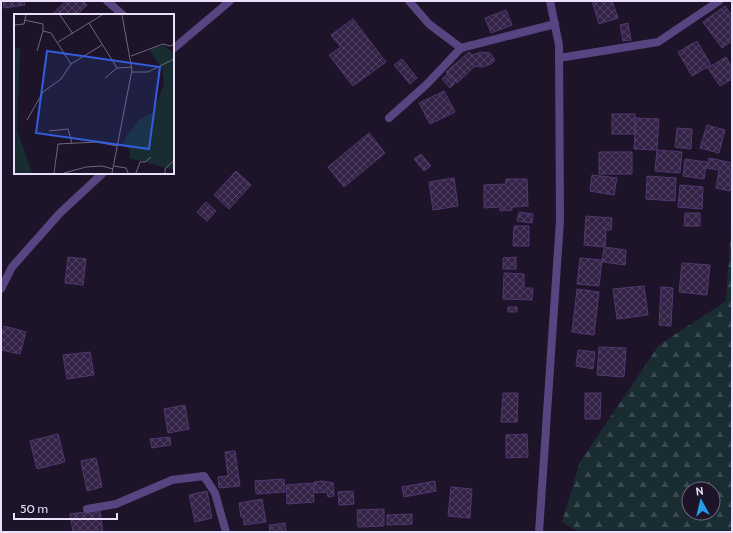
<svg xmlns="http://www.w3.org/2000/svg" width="733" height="533" font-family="Cabin,sans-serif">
	<defs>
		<pattern id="forest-firs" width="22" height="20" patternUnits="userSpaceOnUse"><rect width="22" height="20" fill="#182c32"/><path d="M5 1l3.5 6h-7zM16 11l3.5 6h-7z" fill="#3a4a51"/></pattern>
		<pattern id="building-cross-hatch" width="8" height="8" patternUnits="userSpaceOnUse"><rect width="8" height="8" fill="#342247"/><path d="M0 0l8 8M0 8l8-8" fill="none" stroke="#524262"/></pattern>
	</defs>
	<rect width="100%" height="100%" fill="#1d1429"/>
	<path fill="url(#forest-firs)" fill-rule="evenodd" d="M732 222V532H579L562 522 580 462 659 345 726 301 731 227ZM689 489H713V513H689Z"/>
	<path fill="url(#building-cross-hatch)" stroke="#523770" d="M3 1H24L25 5 4 8Z
		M66 1H83L87 5 77 15H51Z
		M592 1H612L618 18 599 24Z
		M725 6 732 16V41L722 48 703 22Z
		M506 10 512 25 491 33 485 18Z
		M353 19 386 62 353 86 329 55 341 47 331 35Z
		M628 23 631 40 623 41 620 25Z
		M697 41 711 65 692 76 678 52Z
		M469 52 472 55 481 52 490 53 495 60 491 64 481 67 475 66 457 83 446 72Z
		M726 57 732 67V79L720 86 708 68Z
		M402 59 417 78 410 84 394 65Z
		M447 74 455 83 450 88 442 79Z
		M444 91 455 112 430 124 419 103Z
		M612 114H635V134H612Z
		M636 118 659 119 657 150 634 149Z
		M707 125 725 130 719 153 700 148Z
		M677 128 692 129 691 149 675 147Z
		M369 133 385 153 344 187 328 167Z
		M657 150 682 152 680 173 655 171Z
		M599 152H632V174H599Z
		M421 154 431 166 424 171 414 159Z
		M709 158 732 163V181L730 191 716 188 719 170 707 168Z
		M685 159 707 162 704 179 683 176Z
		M236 171 251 185 229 209 214 195Z
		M592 175 617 178 614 195 590 191Z
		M647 176 676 178 675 201 646 199Z
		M454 178 458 206 433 210 429 182Z
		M506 179H527L528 206 512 207V210L500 211V207L484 208V185L506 184Z
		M680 185 703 187 702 209 678 207Z
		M206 202 216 211 207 221 197 212Z
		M519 212 533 214 532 223 517 221Z
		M685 213H700V226H684Z
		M586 216 612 218 611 230H606L605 247 584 245Z
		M514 226H529V246H513Z
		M604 247 626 250 625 265 602 262Z
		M68 257 86 259 83 285 65 283Z
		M516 257V269H503V258Z
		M580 258 602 260 599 286 577 284Z
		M682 263 710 265 707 295 679 292Z
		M504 273 524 274V288H533L532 300 503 299Z
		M644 286 648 315 617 319 613 289Z
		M661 287 673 288 671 326 659 325Z
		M577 289 599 292 594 335 572 332Z
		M508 307H517V312H508Z
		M4 326 26 332 20 354 1 350V337Z
		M599 347 626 348 624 377 597 375Z
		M578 350 595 352 593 369 576 366Z
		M90 352 94 375 67 379 63 355Z
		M503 393H518L517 422H501Z
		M585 393H601L600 419H585Z
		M185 405 189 429 168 433 164 409Z
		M58 434 65 462 37 469 30 441Z
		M527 434 528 457 506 458V435Z
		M170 437 171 445 152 448 150 439Z
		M235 451 240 486 219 488 218 477 228 476 225 452Z
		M96 458 102 487 87 491 81 461Z
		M284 479 285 492 256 494 255 481Z
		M322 481 333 483 334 496 328 497 327 492 315 493 314 482Z
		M435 481 436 491 404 497 402 487Z
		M313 483 314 502 287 504 286 485Z
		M451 487 472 489 470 518 448 516Z
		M207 491 212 518 195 522 189 495Z
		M353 491 354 504 339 505 338 492Z
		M262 499 266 522 244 525 243 516 241 517 239 503Z
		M384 509V526L358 527 357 510Z
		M100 510 103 532H73L70 514Z
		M412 514V524L387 525V515Z
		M285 523 286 532H270L269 525Z"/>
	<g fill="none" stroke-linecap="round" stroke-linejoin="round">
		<path stroke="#574582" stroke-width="8" d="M107 1 123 15
			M409 1 429 24 461 48
			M173 49 230 1
			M559 58 658 42 719 1
			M389 118 427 84 461 48 555 24
			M1 289 12 267 60 213 103 173
			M87 509 116 504 172 480 204 476 215 493 226 532"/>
		<path stroke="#574582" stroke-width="8" d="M539 532 560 220 559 45 550 1"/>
	</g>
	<g transform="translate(14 14)">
		<rect width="160" height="160" fill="#1d1429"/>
		<path d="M151 32 160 39V156L116 144V136L109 130 113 121 127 104 139 99 150 70 148 54 136 38 138 33ZM0 34 6 35 3 116 18 159H0Z" fill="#182c32"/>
		<path fill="none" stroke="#6f667d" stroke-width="1" d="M46 1 59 20M10 6 29 10V17L37 19 57 50M75 9 103 54M0 11 10 10 12 1M44 28 88 1M23 37 29 17M117 42 149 30 156 32 160 30M118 58H134L160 45M91 64 103 54 118 53M13 106 29 78 47 65 57 50 88 31M35 117 54 115 58 129M100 152 112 154 114 159M40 159 44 130 82 128 104 132M50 159 72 153 88 152 99 155M98 159 118 56 108 1M122 159 126 148H131L137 143M151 159V155L160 146"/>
		<path fill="#325ddc" fill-opacity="0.15" stroke="#325ddc" stroke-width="2" d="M33 37 146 53 135 135 22 119Z"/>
		<rect width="160" height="160" fill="none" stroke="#eae0fb" stroke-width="2"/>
	</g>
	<rect width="733" height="533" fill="none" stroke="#eae0fb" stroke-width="4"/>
	<g transform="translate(701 501) rotate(352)"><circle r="19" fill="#1d1429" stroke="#6f667d"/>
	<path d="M0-3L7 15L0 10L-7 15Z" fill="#239de4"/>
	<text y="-6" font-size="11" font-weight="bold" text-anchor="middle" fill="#eae0fb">N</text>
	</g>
	<path d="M14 513v6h103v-6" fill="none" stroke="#eae0fb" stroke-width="2"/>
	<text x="20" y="513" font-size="12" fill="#eae0fb" stroke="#1d1429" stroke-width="3" paint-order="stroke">50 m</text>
</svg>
